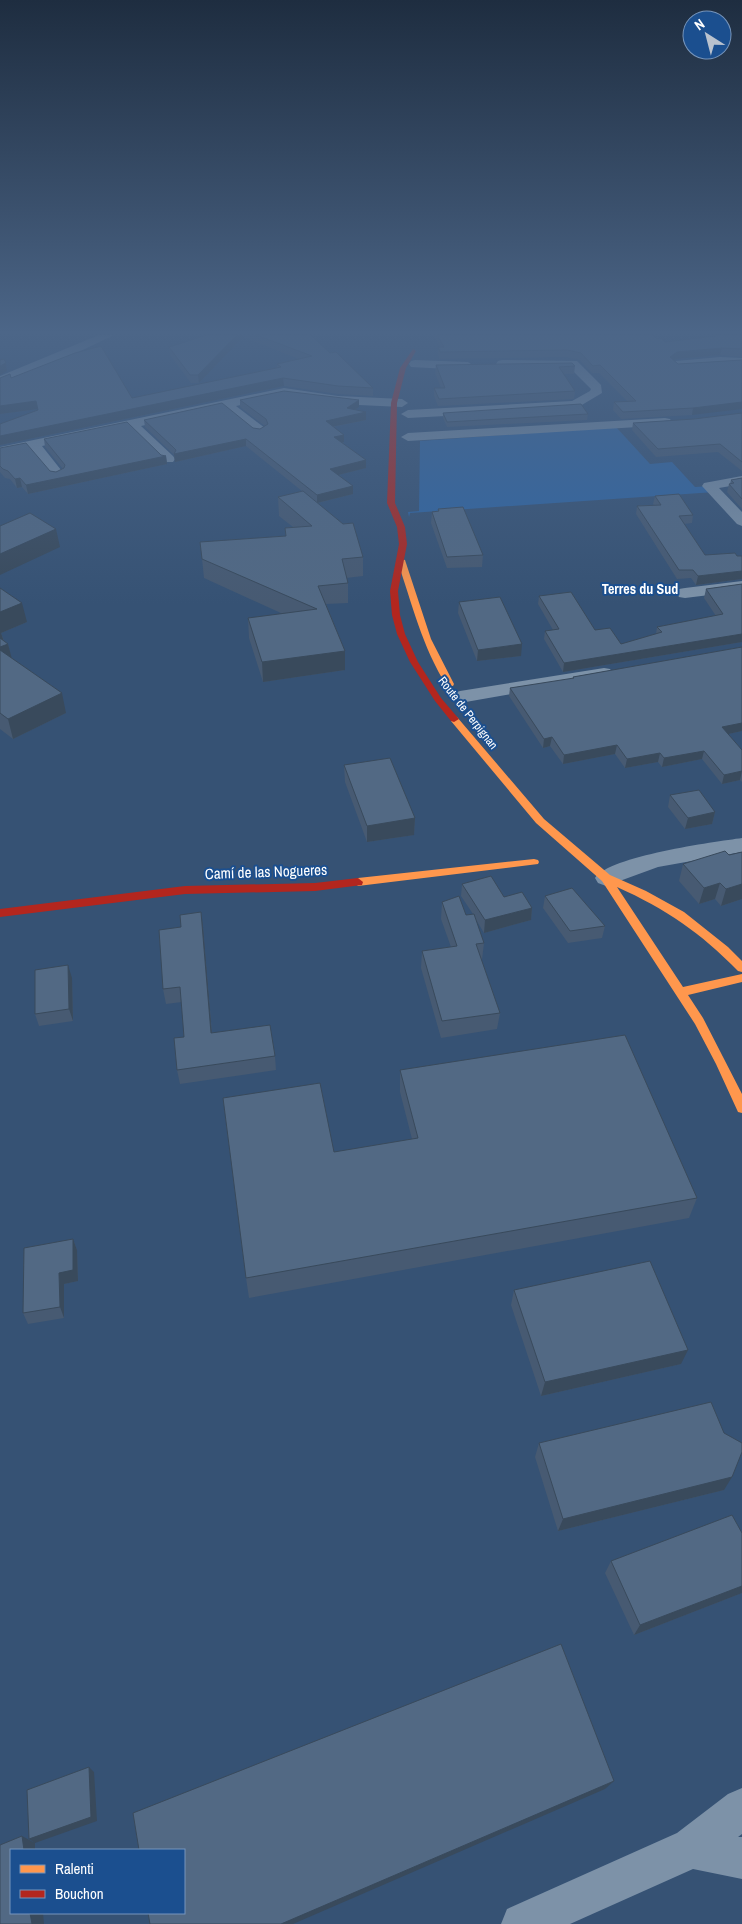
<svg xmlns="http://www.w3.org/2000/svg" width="742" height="1924" font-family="'Archivo Narrow',sans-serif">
	<rect width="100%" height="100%" fill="#365274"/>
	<path fill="#2f66a5" d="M616 427 650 464 672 462 695 487 710 486 715 492 410 513 409 517 408 512 419 511 420 441Z"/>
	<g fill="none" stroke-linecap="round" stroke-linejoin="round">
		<path fill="#7d92a8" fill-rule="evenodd" d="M99 335H114L47 367 0 384V376Z
			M720 357 742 358V366L720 365 676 369 670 365 676 361Z
			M415 360 468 362 474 366 468 370 411 367 409 364 411 361Z
			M502 360 577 361 601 385 602 393 575 409 408 418 401 414 408 410 572 401 590 391 591 389 570 368 498 367 496 364 498 361Z
			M284 388 338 396 402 399 408 403 402 407 338 404 296 396H284L236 406 265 428 267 431 260 435 255 434 223 408 141 426 173 456 175 459 173 462H163L129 428 42 446 65 475 58 479 53 478 29 449 0 455V447Z
			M665 418 670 419 672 422 670 425 408 441 401 437 408 433Z
			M742 476V484L719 488 742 512V526L737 524 702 486 704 483Z
			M742 581V591L685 598 679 597 677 593 679 589 685 588Z
			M604 668 610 669 613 673 610 677 460 703 453 701 451 697 453 693 460 691Z
			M742 838V852L658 867 606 886 598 883 595 878C609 856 714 842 742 838Z
			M742 1788V1834L738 1837H742V1879L693 1869 570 1924H501L507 1909 677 1833 728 1794Z"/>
		<path fill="#ff974d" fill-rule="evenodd" d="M398 558 405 560 431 639 454 684 453 686H447C422 647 412 603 397 560Z
			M454 716 457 717 544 819 610 875 646 891 684 912 728 947 742 961V972L738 971C701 933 666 909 617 887L683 987 742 974V982L688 995 703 1018 742 1094V1113L738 1112 716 1064 695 1024 602 881 536 823 451 721V717Z
			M534 859 538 860 539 862 538 864 358 886 353 882 358 878Z"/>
		<path fill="#b3261e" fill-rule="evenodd" d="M413 349 416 351 406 368 397 403 395 503 405 527 407 544 398 591 400 615 405 634 418 662 441 698 459 719 454 722 451 721 435 701 410 662 397 634 392 615 390 591 399 544 397 527 387 503 391 403 400 368Z
			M358 878 363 882 362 885 315 891 185 894 0 917V909L185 886 315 883Z"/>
	</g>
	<path fill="#475a72" d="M207 335H311L330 353 373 388V396L338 394 284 386 0 445V424L38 410V409L0 414V378H11L132 398 277 368V364L299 359 243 337 199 383H191L170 355 169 347Z
		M433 335H653L657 339 665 342 708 337 705 335H742V357L720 355 676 359 674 361 678 364 742 360 692 415 621 419 613 410 614 402H628L599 373H592L580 360 566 357 439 359 438 354V347H440Z
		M436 365 575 366 574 374H564L575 391 574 399 438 406 434 396V388H441L435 373Z
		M240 400 359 407 355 410 366 412V420L333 427 344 435V442L342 443 366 460V468L338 475 353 494 318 503 363 557V576L346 578 348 583V603L326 604 345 651V670L263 682 249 638 248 618 283 614 204 578 202 559 286 536 285 528 293 527 279 516 278 497 302 491 246 446 175 462 174 455 145 427 144 420 260 429 265 426 240 407Z
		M443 413 588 414 587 420 447 427 443 418Z
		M742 413V471L718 452 656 457 632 430 633 423 694 419Z
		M44 439 166 456 167 464 28 494 22 487 17 488 10 479 5 478 0 472V448L50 471 56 472 63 469 45 447Z
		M742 478V509L727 492 729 484H730L731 480Z
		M655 496 693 515 692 523 684 524 705 555 742 556V579L696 585 691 578 677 579 636 514 637 506 654 505 653 504Z
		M438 509 483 555 482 567 447 568 431 523 432 512 438 511Z
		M742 584V642L563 672 544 639 545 631 553 630 538 604 539 596 595 630 621 644 656 634 657 627 716 616 704 598 706 589Z
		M0 588 27 622 1 633 4 641 8 644 11 658 66 713 13 739 0 729Z
		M459 602 521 656 477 661 458 613Z
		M742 647V731L728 734 742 750V782L740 780 722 784 702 759 662 767 658 762 625 768 615 754 563 764 550 746 543 748 509 696 510 688 572 679 573 677Z
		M344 765 415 818 414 835 367 842 345 782Z
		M670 795 715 812 712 824 685 829 668 807Z
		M742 852V899L721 906 715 899 699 904 679 881 683 864 729 855Z
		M462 884 504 897 532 908 531 920 484 933 475 918 484 943 482 960H481L500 1013 497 1029 441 1038 421 968 422 951 451 947 441 919 442 902 466 915 473 914 461 896Z
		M545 896 605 926 602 938 568 943 543 908Z
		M201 912 203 927 212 1033 275 1056 276 1070 180 1084 177 1070 184 1037 182 1002 166 1004 163 989 181 927Z
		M72 978 73 1021 39 1026 35 1014Z
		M400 1070 697 1198 689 1218 249 1298 246 1278 334 1152 412 1139 400 1092Z
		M73 1239 77 1250 78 1281 64 1284V1318L28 1324 23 1313Z
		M514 1290 681 1364 541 1396 511 1305Z
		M539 1443 724 1490 558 1531 535 1457Z
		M742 1533V1593L634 1635 605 1573 611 1561Z"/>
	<path fill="#394a5c" d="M237 335H242L243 337 199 383 198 375Z
		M722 348 720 355 676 359 668 364 670 357 677 352Z
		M6 363 7 371 0 375V366Z
		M283 378 284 386 0 445V436Z
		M359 400V407L347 415V408Z
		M36 401 38 409 0 414V406Z
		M742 402V409L692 415 693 408Z
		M366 412V420L326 428V421Z
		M344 435V442L334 444V437Z
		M246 439V446L175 462 174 454Z
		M166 456 167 464 28 494 26 485Z
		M366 460V468L330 477V469Z
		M20 478 22 487 17 488 15 479Z
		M353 486V494L317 503V495Z
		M56 529 60 547 0 575V554Z
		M742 571V579L696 585 698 576Z
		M22 603 27 622 1 633 4 642 0 644V612Z
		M742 634V642L563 672 564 663Z
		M8 644 13 663 0 656V647Z
		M522 644 521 656 477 661 478 650Z
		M345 651V670L263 682 262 662Z
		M62 693 66 713 13 739 8 719Z
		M742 723V731L719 736 722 727Z
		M552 737 550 746 543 748 544 739Z
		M617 745 615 754 563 764 564 755Z
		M704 751 702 759 662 767 664 758Z
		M660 753 658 762 625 768 627 759Z
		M742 771 740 780 722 784 724 775Z
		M715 812 712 824 685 829 688 818Z
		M415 818 414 835 367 842V826Z
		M720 883 715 899 699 904 704 888Z
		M742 884V899L721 906 726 889Z
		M532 908 531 920 484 933 485 920Z
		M201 912 203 927 213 1048 211 1033Z
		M68 965 72 978 73 1021 69 1009Z
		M73 1239 77 1250 78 1281 64 1284V1318L60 1307 59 1273Z
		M688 1350 681 1364 541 1396 545 1382Z
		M732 1477 724 1490 558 1531 563 1519Z
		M742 1586V1593L634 1635 640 1625Z
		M89 1767 94 1772 97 1821 35 1843 29 1839Z
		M614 1781 605 1789 293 1924H281Z
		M22 1836 35 1843V1850H24Z
		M30 1913H43L44 1924H32Z"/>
	<path fill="#526984" stroke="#394a5c" d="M207 335H237L198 375H190L169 347Z
		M256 335H311L330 353 336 352 373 388 338 386 283 378 0 436V424L38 410 36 401 0 406V378L10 374 11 378 75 353 101 346 132 398 281 367 277 364 312 356Z
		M437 335H653L657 339 661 338 665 342 715 336 714 335H742V349L722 348 677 352 670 357 678 364 742 360V402L693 408 623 412 614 402 636 401 600 365 593 366 581 353 567 350 440 352 438 347H444Z
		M4 359 6 363 0 366V360Z
		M572 363 575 366 559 367 575 391 439 399 434 388H445L436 365Z
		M284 391 359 400 347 408 366 412 326 421 344 435 334 437 366 460 330 469 353 486 317 495 246 439 174 454 176 450 173 447 144 420 222 403 253 428 260 429 268 424 266 419 240 400Z
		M581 404 588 414 447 422 443 413Z
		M742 413V462L720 444 658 449 633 423 694 419Z
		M127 422 161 455 166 456 26 485 20 478 15 479 8 471 3 469 0 466V448L26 443 50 471 56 472 64 468 65 465 44 439Z
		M742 478V499L729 484 734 483 731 480Z
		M303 491 343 524 353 523 363 557 342 559 348 583 318 586 345 651 262 662 248 618 317 609 202 559 200 542 286 536 285 528 312 526 278 497Z
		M679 494 693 515 679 516 705 555 735 553 737 556H742V571L698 576 693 570H679L637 506 661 505 655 496Z
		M463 507 483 555 447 557 432 512 439 511 438 509Z
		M30 513 56 529 0 554V526Z
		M742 584V634L564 663 545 631 559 629 539 596 571 592 595 630 610 628 621 644 662 632 657 627 723 614 706 589Z
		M0 588 22 603 0 612Z
		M500 597 522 644 478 650 459 602Z
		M0 638 8 644 0 647Z
		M742 647V723L722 727 742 750V771L724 775 704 751 664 758 660 753 627 759 617 745 564 755 552 737 544 739 510 688 574 678 573 677Z
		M0 650 62 693 8 719 0 713Z
		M390 758 415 818 367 826 344 765Z
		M699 790 715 812 688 818 670 795Z
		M725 851 729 855 742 852V884L726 889 720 883 704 888 683 864Z
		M491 876 504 897 522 892 532 908 485 920 462 884Z
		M572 888 605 926 570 931 545 896Z
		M459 896 466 915 474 914 484 943 476 944 500 1013 442 1021 422 951 457 946 442 902Z
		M201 912 211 1033 270 1025 275 1056 177 1070 174 1038 184 1037 180 987 163 989 159 930 181 927 180 915Z
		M68 965 69 1009 35 1014V970Z
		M625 1035 697 1198 246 1278 223 1098 320 1083 334 1152 418 1138 400 1070Z
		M73 1239V1270L59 1273 60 1307 23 1313 24 1248Z
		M650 1261 688 1350 545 1382 514 1290Z
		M711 1402 724 1433 742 1443V1452L732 1477 563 1519 539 1443Z
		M732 1515 742 1533V1586L640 1625 611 1561Z
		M561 1644 614 1781 281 1924H150L148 1913H184V1850H139L133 1813Z
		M89 1767 91 1817 29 1839 27 1790Z
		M22 1836 24 1850H11V1913H30L32 1924H0V1845Z"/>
	<linearGradient id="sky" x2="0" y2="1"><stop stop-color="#1e2d40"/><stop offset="0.55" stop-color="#4c6688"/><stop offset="1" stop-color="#4c6688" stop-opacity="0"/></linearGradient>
	<rect width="742" height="604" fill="url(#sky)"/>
	<g text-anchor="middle" stroke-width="4" stroke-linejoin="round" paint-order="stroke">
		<g font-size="12" fill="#fff" stroke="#1b4f8f">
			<text transform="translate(468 713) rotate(52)" y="4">Route de Perpignan</text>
		</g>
		<g font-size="14" font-weight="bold" fill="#fff" stroke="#1b4f8f">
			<text x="640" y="594">Terres du Sud</text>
		</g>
		<g font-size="15" fill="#fff" stroke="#1b4f8f">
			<text transform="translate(266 872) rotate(-2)" y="5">Camí de las Nogueres</text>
		</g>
	</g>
	<rect x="10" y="1849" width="175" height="65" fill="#1b4f8f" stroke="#7695bc"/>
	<rect x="20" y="1865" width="25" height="8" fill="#ff974d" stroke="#7695bc"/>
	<text x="55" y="1874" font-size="15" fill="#ffffff">Ralenti</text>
	<rect x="20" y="1890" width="25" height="8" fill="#b3261e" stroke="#7695bc"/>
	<text x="55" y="1899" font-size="15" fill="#ffffff">Bouchon</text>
	<g transform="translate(707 35) rotate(324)"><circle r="24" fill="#1b4f8f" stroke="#7695bc"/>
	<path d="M0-4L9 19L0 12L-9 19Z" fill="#b9c2ce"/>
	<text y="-8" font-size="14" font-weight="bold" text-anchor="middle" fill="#ffffff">N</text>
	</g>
</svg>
